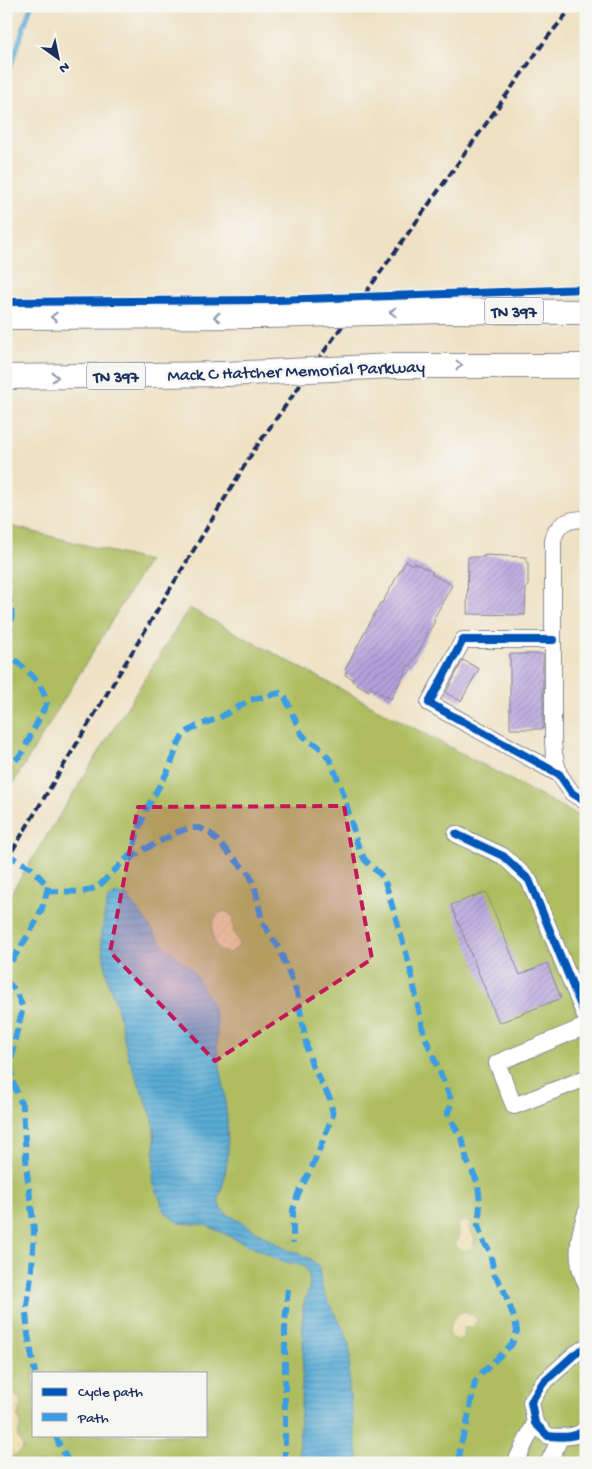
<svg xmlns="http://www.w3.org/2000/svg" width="592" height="1469" font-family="'Gochi Hand',sans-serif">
	<defs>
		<pattern id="sand-dots" width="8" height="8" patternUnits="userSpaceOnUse" patternTransform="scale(1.25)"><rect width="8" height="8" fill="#eeda9e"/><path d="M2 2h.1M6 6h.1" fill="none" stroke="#ccbb8a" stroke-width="1.8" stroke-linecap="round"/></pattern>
		<pattern id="water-rules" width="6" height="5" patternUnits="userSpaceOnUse" patternTransform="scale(1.25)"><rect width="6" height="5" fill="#5aacd5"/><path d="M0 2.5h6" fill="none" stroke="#4a8cb0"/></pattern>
		<pattern id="building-hatch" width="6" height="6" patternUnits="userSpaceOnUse" patternTransform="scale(1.25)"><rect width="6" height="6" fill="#b5a1dc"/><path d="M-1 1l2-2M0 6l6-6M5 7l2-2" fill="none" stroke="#9284b6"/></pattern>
	</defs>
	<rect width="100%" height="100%" fill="#f6f6f2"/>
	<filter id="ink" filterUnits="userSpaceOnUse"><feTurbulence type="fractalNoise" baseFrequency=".02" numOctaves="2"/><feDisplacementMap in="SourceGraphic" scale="10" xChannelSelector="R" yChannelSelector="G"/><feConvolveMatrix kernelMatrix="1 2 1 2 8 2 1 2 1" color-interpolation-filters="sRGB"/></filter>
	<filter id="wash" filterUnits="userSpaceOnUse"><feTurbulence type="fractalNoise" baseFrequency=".0096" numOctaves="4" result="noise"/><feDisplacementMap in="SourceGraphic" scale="20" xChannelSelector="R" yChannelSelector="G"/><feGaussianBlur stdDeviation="1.12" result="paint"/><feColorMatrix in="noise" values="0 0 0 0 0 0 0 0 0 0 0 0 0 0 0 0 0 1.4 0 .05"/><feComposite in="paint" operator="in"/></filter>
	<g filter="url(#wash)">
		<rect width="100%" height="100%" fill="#efe1c3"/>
		<path fill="#afbd60" stroke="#65765f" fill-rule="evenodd" d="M6 525 148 561 6 795Z
			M189 608 586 820V1463H6V901ZM34 1373H206V1435H34Z"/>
		<path fill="url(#sand-dots)" stroke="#84847e" d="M225 911C237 916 231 923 234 932 235 937 238 940 239 944L237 948 229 953 220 951C210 941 208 914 225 911Z
			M463 1220 471 1224V1233L475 1239 473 1248C467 1251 456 1254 456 1243 456 1240 459 1237 459 1234 459 1233 457 1227 456 1226Z
			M464 1311 473 1315 477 1319C475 1328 472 1328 464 1328V1337L458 1341 451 1337 449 1332C451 1322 454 1314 464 1311Z
			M6 1392C15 1393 18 1396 22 1404L18 1415 21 1425 18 1435 23 1449C18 1454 13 1458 6 1456Z"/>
		<path fill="url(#water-rules)" stroke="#3a6e9a" d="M118 893 128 897 164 946 189 967 194 973 209 999 217 1021V1049L224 1088 227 1120 228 1154 224 1181 218 1203 224 1212 288 1250 302 1254 313 1261 319 1268 321 1285 326 1297 344 1330 349 1343 350 1352 349 1389 359 1463H299C299 1428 302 1393 303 1358 304 1343 302 1328 303 1312 303 1292 316 1292 306 1268L297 1264 283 1262 206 1225 179 1223 165 1212 153 1182 155 1142 153 1119 128 1056 117 1006 108 981 101 940 104 917 108 899Z"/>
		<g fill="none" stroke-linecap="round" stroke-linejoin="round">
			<path stroke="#5aacd5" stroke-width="5" d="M6 80 31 6"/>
		</g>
		<g id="blocks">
			<path fill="url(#building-hatch)" d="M484 555 526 557V562L528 563V587H526L525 615 467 614 468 557H484Z
				M406 561 413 565 414 563 433 572 431 574 452 585 433 620 435 621 411 666 409 665 391 699 371 688 369 691 352 681 353 679 345 675 347 671 345 670 380 603H382Z
				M510 654H543V729H510Z
				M463 660 479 669 461 701 446 693Z
				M486 892 520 975 547 963 561 998 499 1023 451 905Z"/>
		</g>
	</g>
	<g filter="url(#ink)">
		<use href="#blocks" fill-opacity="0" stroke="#858890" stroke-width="1"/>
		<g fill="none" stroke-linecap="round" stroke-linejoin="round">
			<g stroke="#858890" stroke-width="18">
				<path id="minor" d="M553 640H463L429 703 559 774 572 793 586 802
					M559 774 554 754 553 742V541C556 523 569 519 586 519
					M456 834 503 856 529 880 586 1018
					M586 1026 497 1063 514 1106 586 1078
					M586 1213C578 1236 574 1261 586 1283
					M586 1347 575 1354 542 1384 531 1402 535 1423 548 1436C560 1437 577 1439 586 1428
					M515 1463 535 1423
					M548 1463 561 1437"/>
			</g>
			<g stroke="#858890" stroke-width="26">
				<path id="highway" d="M442 311 586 312
					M6 317 266 316
					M393 366H586
					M6 377 226 374"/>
			</g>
			<use href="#minor" stroke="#fff" stroke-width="16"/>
			<use href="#highway" stroke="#fff" stroke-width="24"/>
			<path stroke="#1b2f5e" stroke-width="4" stroke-dasharray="8 4" stroke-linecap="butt" d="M6 861 254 450 547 38 573 6"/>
			<g stroke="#858890" stroke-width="26" stroke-linecap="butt">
				<path id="highway-bridge" d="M266 316 442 311
					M226 374 393 366"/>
			</g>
			<use href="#highway-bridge" stroke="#fff" stroke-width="24"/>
			<path stroke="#3b9de6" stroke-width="6" stroke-dasharray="12 6" stroke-linecap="butt" d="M6 592C17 614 8 631 8 653 25 671 41 678 47 703L21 755 6 768
				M6 854 31 868 48 886C42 921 23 941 6 970
				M129 860 139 852 178 832 189 828H200L210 833 250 875 256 892 262 922 279 948 297 993 307 1048 312 1065 330 1099 333 1115 313 1165 298 1194 293 1210V1243
				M47 891 83 892 98 887 132 853 139 828 147 808 169 769 179 742 184 734 197 726 219 718 250 700 280 693 285 697 301 733 308 741 317 745 325 753 331 762 343 792 356 840 360 851 365 860 384 878 409 963 424 1034 450 1097V1108L447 1113 463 1141 467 1161 478 1183 480 1205 478 1226 484 1243 490 1251 494 1274 503 1288 515 1320 517 1331 512 1344 483 1372 475 1382 466 1428 460 1446 459 1463
				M6 981 16 991 23 1008 14 1042 11 1065 13 1082 23 1108 27 1173 34 1230 32 1269 26 1313 28 1335 35 1373
				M56 1435 58 1442 69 1463
				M285 1463V1323L288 1288"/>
			<g stroke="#f6f6f2" stroke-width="11">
				<path id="cycleway" d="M6 302 277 300 586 289
					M553 640H463L429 703 559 774 572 793 586 802
					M456 834 503 856 529 880 586 1018
					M586 1347 575 1354 542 1384 531 1402 535 1423 548 1436C560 1437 577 1439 586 1428"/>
			</g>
			<use href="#cycleway" stroke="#0057b8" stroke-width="8"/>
		</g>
		<defs><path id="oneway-chevron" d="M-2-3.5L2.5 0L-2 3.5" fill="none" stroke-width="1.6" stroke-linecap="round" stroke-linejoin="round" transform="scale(1.25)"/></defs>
		<g stroke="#8d97ae">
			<use href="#oneway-chevron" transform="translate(393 312) rotate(178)"/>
			<use href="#oneway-chevron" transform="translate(54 317) rotate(180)"/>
			<use href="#oneway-chevron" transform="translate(217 317) rotate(180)"/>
			<use href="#oneway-chevron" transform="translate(459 365)"/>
			<use href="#oneway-chevron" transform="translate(55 377) rotate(-1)"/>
		</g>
	</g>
	<path fill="#c2185b" fill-opacity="0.2" stroke="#c2185b" stroke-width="4" stroke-dasharray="10 6" stroke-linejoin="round" d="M344 806 372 959 215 1061 110 952 138 807Z"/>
	<g text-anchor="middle" stroke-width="5" stroke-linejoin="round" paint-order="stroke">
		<g fill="#f6f6f2" stroke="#5d6b8a" stroke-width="1">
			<rect x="485" y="297.5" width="58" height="27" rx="4"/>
			<rect x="87" y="362.5" width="58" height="27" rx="4"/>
		</g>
		<g font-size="16" font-weight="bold" fill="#1b2f5e">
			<text x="514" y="317">TN 397</text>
			<text x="116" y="382">TN 397</text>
		</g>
		<g font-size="18" fill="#1b2f5e" stroke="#f6f6f2">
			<text transform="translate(296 370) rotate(-2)" y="6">Mack C Hatcher Memorial Parkway</text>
		</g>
	</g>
	<rect width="592" height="1469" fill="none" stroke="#f6f6f2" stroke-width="25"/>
	<rect x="32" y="1372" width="175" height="65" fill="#f6f6f2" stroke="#9ea6b7"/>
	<rect x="42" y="1388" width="25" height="8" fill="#0057b8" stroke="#9ea6b7"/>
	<text x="78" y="1396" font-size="15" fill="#1b2f5e">Cycle path</text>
	<rect x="42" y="1413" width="25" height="8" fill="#3b9de6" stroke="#9ea6b7"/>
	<text x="78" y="1422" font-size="15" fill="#1b2f5e">Path</text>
	<g transform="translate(58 58) rotate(147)" stroke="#f6f6f2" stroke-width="4" paint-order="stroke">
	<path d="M0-4L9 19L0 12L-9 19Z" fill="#1b2f5e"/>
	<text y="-8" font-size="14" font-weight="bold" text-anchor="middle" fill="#1b2f5e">N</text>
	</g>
</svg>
